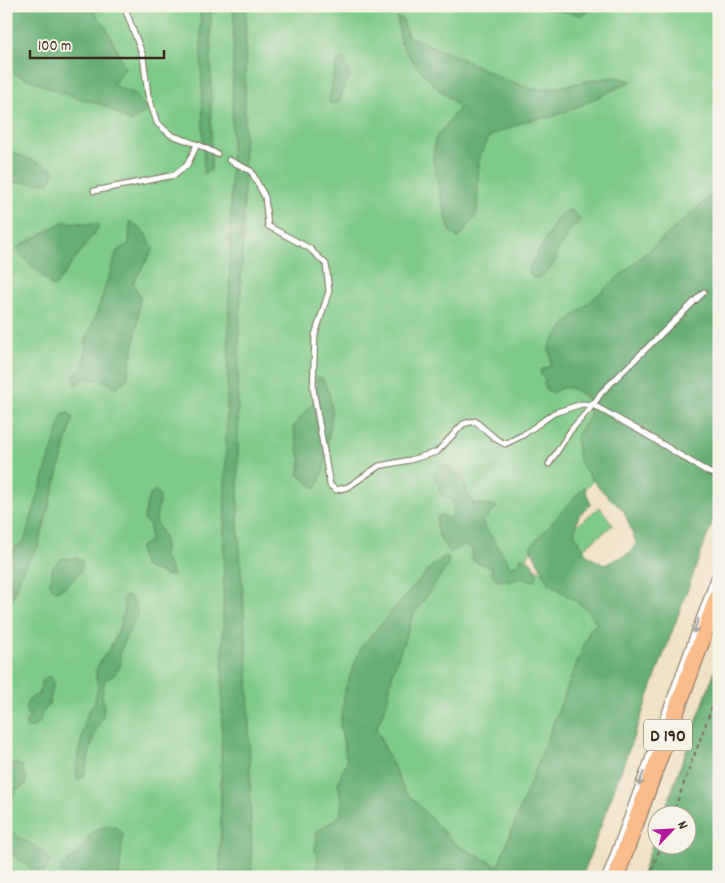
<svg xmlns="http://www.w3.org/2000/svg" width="725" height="883" font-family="Dekko,sans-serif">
	<rect width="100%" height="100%" fill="#f7f3e8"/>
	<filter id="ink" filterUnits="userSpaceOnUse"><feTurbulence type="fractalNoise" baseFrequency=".02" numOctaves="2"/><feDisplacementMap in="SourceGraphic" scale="10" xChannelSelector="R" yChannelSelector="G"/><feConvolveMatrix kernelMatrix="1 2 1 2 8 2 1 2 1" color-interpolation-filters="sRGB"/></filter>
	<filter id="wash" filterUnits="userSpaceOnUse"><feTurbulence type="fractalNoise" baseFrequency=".0096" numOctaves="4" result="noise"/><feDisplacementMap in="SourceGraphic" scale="20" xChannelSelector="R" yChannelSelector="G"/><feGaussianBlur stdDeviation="1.12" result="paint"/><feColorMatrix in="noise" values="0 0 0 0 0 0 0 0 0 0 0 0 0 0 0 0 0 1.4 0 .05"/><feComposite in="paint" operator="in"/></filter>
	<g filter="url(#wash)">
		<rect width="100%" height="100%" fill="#f0e2c6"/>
		<path fill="#7eca88" stroke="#5c7a53" d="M6 6H719V194L560 372 627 441 524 560 604 615 510 877H6Z
			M600 507 613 525 580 551 566 534Z"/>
		<path fill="#66ae74" stroke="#506c49" d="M6 6H89L106 27 125 67 113 85 136 94 147 111 130 122 103 105 62 93 15 74 6 67Z
			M200 6H211V170L204 174Z
			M234 6H246L244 198 238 376V522L248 673 252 877H220L224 533 228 364Z
			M540 6H595L582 15 543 8Z
			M397 17 403 20 408 36 469 62 499 77 531 89 555 88 592 80 614 77 632 81 581 105 555 116 526 121 490 136 479 158 477 214 458 239 450 231 440 194 433 160 435 139 459 108 449 97 435 86 415 64 401 44Z
			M343 58 346 61 344 66C349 68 349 73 350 78L344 84V89L341 97 338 102 334 104 329 102 333 78 338 60Z
			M6 150 45 165 55 172 49 183 6 182Z
			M719 189V504L582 877H315L318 859 315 849 317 840 316 832 340 816 342 804 338 783 347 760 340 725 345 690 361 647 429 569 445 556 449 558 448 565 414 614 393 671 387 703 376 728 404 790 455 844 498 866 590 629 597 624 588 610 549 583 530 547 584 487 591 504 579 515 574 533 587 555 604 565 630 553 636 543 624 511 598 487 579 461 576 436 590 416 585 395C572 389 566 383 553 393L546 390 544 385 545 379 541 375 540 370 551 366V358L549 350 551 342 568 321Z
			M570 210 580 218C577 227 573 225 569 231 566 235 569 234 566 239 564 244 559 248 556 253L557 257 551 268 539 278H533L529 272 530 265 551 231 557 218 565 211Z
			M130 221 144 232 154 248 133 283 140 297 136 335 127 379 115 388 104 380 84 378 76 386 73 376 84 366 86 340 98 309 117 251 129 244Z
			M63 222 97 224 100 225 54 288 15 249Z
			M317 377 322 378 329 393 332 411 324 470 316 489 298 474 301 462 293 427 317 397Z
			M69 413 73 418 38 547 24 567 6 617V570L15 547 24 542 63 414Z
			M445 465C452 467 459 474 463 481 468 489 466 495 473 503 481 505 489 503 497 507L482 522 511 567 521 562 520 557C532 559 536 566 537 578L534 581 520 578 507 582 504 579 500 581 496 580 492 574V568L478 563 472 559V549C460 542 461 548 450 552 441 543 435 530 437 517L443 515 446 518H450C455 510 455 508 451 499 445 498 442 496 439 489L440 486 434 478 439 466Z
			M155 490C165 498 156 509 156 520 157 524 159 527 161 531 165 539 167 549 163 557L168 564 173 575 166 576C148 564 141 575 140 547L150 541V526L144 519C146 508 146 497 155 490Z
			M77 558 81 560 83 564 80 572 76 575 75 578 63 588 57 591C52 589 49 587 50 581L52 578V568L61 559Z
			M129 596C137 602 137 609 137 618L132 623 120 652 121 665 114 675 105 680 102 696 104 705 103 716 94 734 86 769 83 777 77 780 76 764 85 723 88 712 95 702 98 685 96 676V670L101 660 109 650 118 632 125 609 123 601 124 597Z
			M719 659V877H641L657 831 658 846H688V816L663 815Z
			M46 677H51L54 683 49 705 42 713 39 723 32 728H26V722L31 715 27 714 25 707C29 699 32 697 39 694L42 681Z
			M15 763 22 766 24 773 27 778 25 785 15 790 6 819V765Z
			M6 822C9 827 12 832 16 835 28 845 41 846 50 860L44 872 33 870 6 850Z
			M110 826 117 828 123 834 119 877H64L60 868C65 864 71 860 76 855 89 842 88 827 110 826Z"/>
	</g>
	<g filter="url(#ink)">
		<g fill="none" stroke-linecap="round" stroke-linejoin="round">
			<g stroke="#7a6a59" stroke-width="7">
				<path id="service" d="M124 6 143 56 148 95 157 123 171 135 199 145 217 154
					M229 160 251 171 265 197 268 226 309 248 326 264 329 291 315 335 313 388 330 485 336 490 348 487 379 466 410 460 437 452 463 424 475 421 496 439 505 444 523 435 554 413 582 404 593 405 642 432 708 472 719 476
					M94 191 175 175 187 165 197 145
					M549 464 571 430 593 405 601 393 704 292
					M605 877 719 564"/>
			</g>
			<g stroke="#7a6a59" stroke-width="18">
				<path id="primary" d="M616 877 719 593"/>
			</g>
			<path stroke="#7a6a59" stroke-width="2" stroke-dasharray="4 4" stroke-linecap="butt" d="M672 816 719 688
				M649 877 661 846"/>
			<use href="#service" stroke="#fff" stroke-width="5"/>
			<use href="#primary" stroke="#f9bc8a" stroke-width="16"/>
		</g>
		<defs><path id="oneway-shaft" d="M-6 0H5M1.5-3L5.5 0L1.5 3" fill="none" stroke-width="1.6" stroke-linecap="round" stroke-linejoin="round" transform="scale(1.25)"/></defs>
		<g stroke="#a79f9a">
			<use href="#oneway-shaft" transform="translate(696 626) rotate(110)"/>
			<use href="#oneway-shaft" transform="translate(641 779) rotate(110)"/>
		</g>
	</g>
	<g text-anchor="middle" stroke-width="4" stroke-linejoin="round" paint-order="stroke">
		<rect fill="#f7f3e8" stroke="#73665b" stroke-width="1" x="644" y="719.5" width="48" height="31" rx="4"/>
		<g font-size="18" font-weight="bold" fill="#3b2a1e">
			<text x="668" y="741">D 190</text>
		</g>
	</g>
	<rect width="725" height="883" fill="none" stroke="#f7f3e8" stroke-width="25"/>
	<g transform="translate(672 830) rotate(65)"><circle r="24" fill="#f7f3e8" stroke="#aca397"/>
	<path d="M0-4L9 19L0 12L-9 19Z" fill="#b5179e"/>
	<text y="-8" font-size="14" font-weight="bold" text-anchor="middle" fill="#3b2a1e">N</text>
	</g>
	<path d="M30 50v8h134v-8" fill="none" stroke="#3b2a1e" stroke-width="2.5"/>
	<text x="38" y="50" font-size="15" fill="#3b2a1e" stroke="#f7f3e8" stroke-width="4" paint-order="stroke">100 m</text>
</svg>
